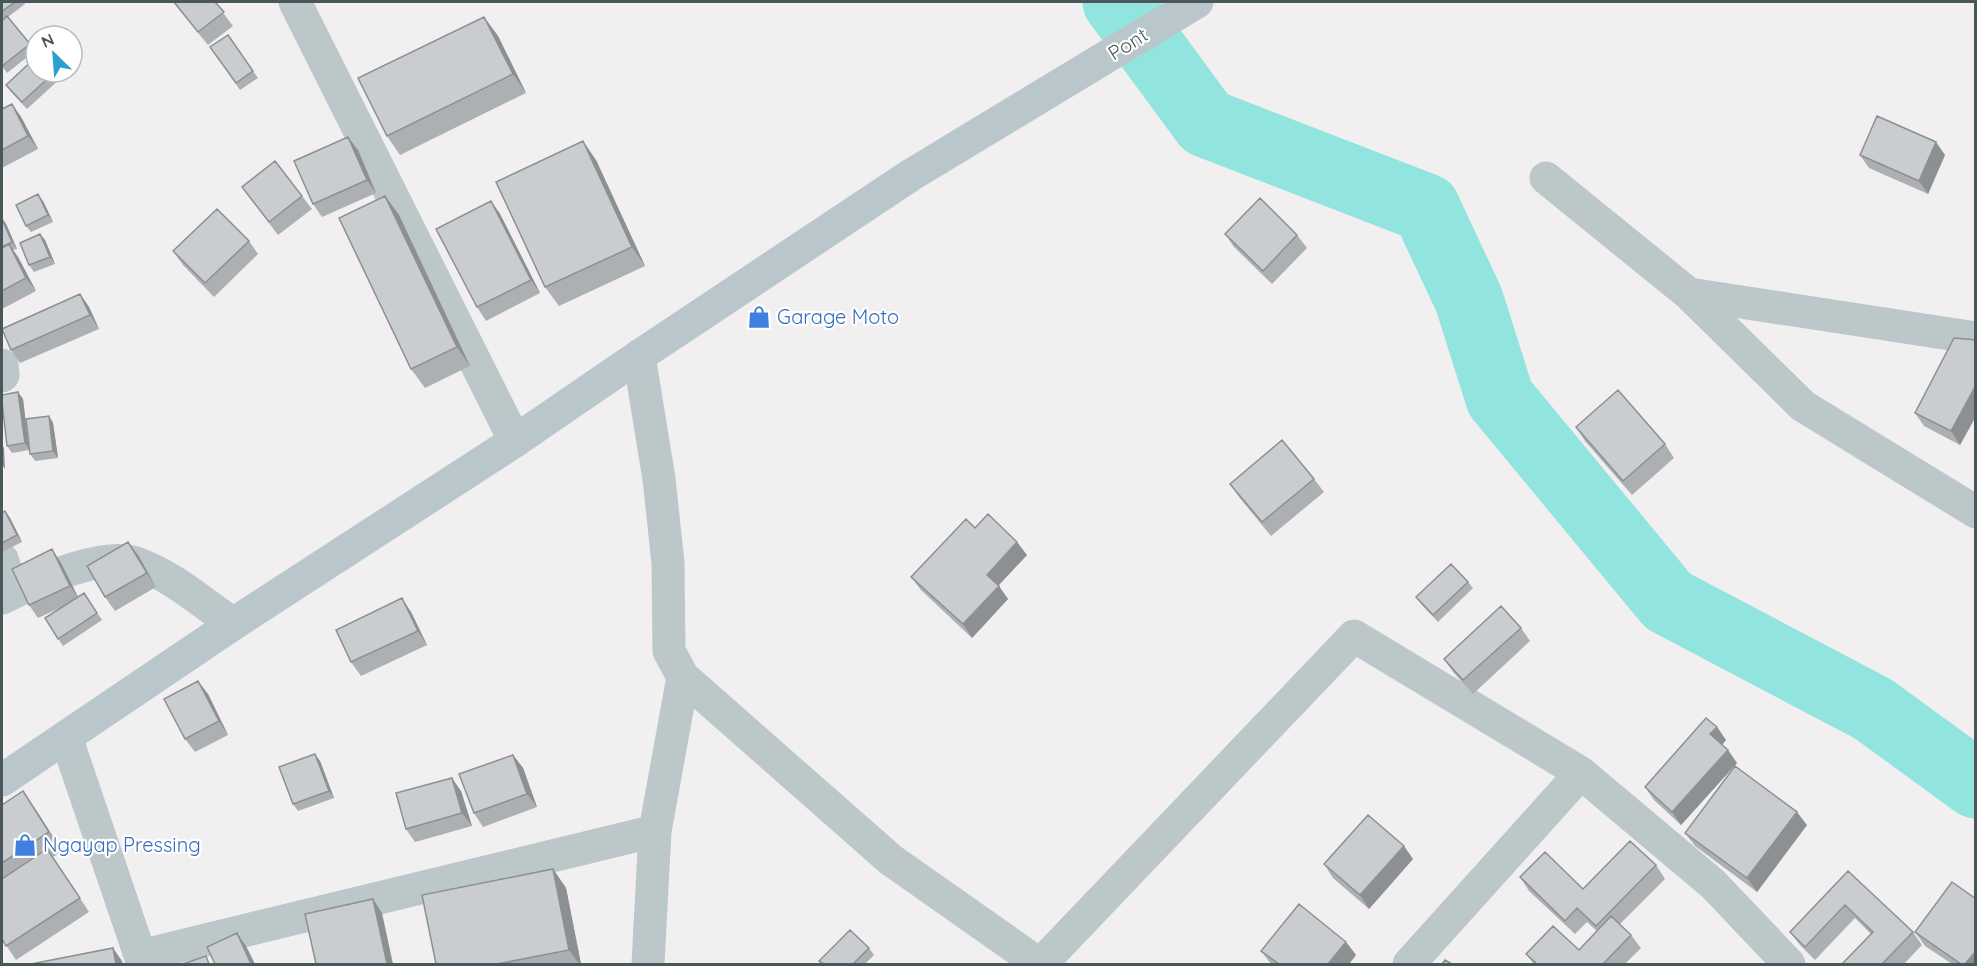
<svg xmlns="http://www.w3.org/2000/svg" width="1977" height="966" font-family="Quicksand,sans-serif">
	<rect width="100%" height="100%" fill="#f1eff0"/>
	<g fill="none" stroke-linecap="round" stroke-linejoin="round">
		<path stroke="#92e4de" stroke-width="69" d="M1117 2 1206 123 1426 208 1469 300 1500 398 1668 601 1873 709 1976 784"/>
		<path stroke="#bcc7ca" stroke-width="33" d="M295 2 515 441
			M1546 178 1689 294 1976 338
			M1689 294 1803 406 1976 512
			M639 356 659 479 668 563 669 651 683 677 655 831 648 964
			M2 365 3 375 2 376
			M2 559 13 592
			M2 598C32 583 104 551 136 563 171 575 203 603 233 624
			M683 677 891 860 1039 964
			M66 737 143 964
			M140 956 655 831
			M1041 964 1354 636 1581 773 1713 884 1789 964
			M1409 964 1581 773"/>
		<path stroke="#b9c7cc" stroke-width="33" d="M2 780 233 624 515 441 639 356 911 175 1197 2"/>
	</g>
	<path fill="#adb0b3" d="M2 2H24L25 4 8 17 35 51 7 73 2 66Z
		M173 2H215L233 26 208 45Z
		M484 17 498 36 526 93 400 155 387 136Z
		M228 35 258 78 240 90 210 47Z
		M36 72H60L63 76 27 109 11 92 6 85Z
		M12 104 21 117 38 149 2 168V109Z
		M358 150 376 193 322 217 313 204Z
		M1860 155H1945L1928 194 1869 168Z
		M596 160 645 266 559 306 545 287Z
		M242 187 302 196 312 209 278 235Z
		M385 196 399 215 470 366 425 388 411 369Z
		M43 201 53 222 31 232 26 226Z
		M491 201 500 214 540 293 486 321 477 307Z
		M2 218 6 224 17 249 13 250 18 257 36 291 2 309Z
		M40 234 45 240 55 264 34 272 29 265Z
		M1225 234 1297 235 1307 248 1272 284 1234 247Z
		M249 241 258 254 214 297 183 265 173 251Z
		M80 294 89 307 99 329 20 363 11 350Z
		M1976 340V416L1960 445 1924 426 1915 413Z
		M18 392 23 399 29 450 12 453 7 446Z
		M49 416 53 423 58 458 35 461 30 454Z
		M1576 427 1665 444 1674 458 1632 495 1585 441Z
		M1314 479 1324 492 1271 536 1239 497 1230 484Z
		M5 511 10 518 22 542 2 552V513Z
		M975 528 1027 555 998 586 1008 599 972 638 921 590 911 577Z
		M52 549 61 563 78 597 84 593 102 620 63 646 45 618 64 606 38 618 29 605Z
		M138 555 156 587 115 611 105 597Z
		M1468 582 1473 588 1438 622 1421 604 1416 597Z
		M411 612 427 645 361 676 351 662Z
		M1521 628 1530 641 1473 694 1453 672 1444 659Z
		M208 694 228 735 195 752 185 739Z
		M1717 727 1726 740 1722 745 1737 763 1681 825 1654 800 1645 787Z
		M513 755 523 768 537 807 483 827 474 813Z
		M320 761 334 798 298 811 293 804Z
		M461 791 472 826 415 842 406 829Z
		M2 805 36 810 62 851 53 857 89 912 16 960 2 939Z
		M1807 825 1757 892 1695 846 1685 833Z
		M1413 859 1369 909 1333 878 1324 864Z
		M1656 865 1665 879 1620 924 1631 935 1641 948 1625 964H1534L1526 954 1579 950 1597 931 1587 922 1575 934 1529 891 1520 877 1583 889Z
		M553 869 566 888 581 964H436Z
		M1848 871 1913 932 1922 945 1904 964H1842L1871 934 1855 918 1815 960 1800 945 1790 932Z
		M1915 932 1976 964H1952L1925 946Z
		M1346 942 1356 955 1349 964H1271L1261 951Z
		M869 948 874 955 865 964H822L819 961Z"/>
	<path fill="#8d9092" d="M484 17 498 36 526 93 513 74Z
		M12 104 21 117 38 149 28 136Z
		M348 137 358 150 376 193 367 180Z
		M583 141 596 160 645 266 632 247Z
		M1936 142 1945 155 1928 194 1919 181Z
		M38 194 43 201 53 222 48 215Z
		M385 196 399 215 470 366 457 347Z
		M491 201 500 214 540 293 531 280Z
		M2 218 6 224 17 249 12 242Z
		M40 234 45 240 55 264 50 257Z
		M9 244 18 257 36 291 26 278Z
		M80 294 89 307 99 329 90 315Z
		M1976 385V416L1960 445 1951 431Z
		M18 392 23 399 29 450 25 443Z
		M49 416 53 423 58 458 53 451Z
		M2 444 4 448 5 469 2 464Z
		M5 511 10 518 22 542 17 535Z
		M128 542 138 555 156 587 147 573Z
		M1017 542 1027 555 996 588 987 575Z
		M52 549 61 563 79 599 70 586Z
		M999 586 1008 599 972 638 963 624Z
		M402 598 411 612 427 645 418 631Z
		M198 681 208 694 228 735 219 721Z
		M1717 727 1726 740 1720 747 1710 734Z
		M1728 750 1737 763 1681 825 1672 812Z
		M315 754 320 761 334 798 329 791Z
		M513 755 523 768 537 807 527 794Z
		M452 778 461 791 472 826 462 813Z
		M23 791 36 810 62 851 49 832Z
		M1797 812 1807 825 1757 892 1747 878Z
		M1404 846 1413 859 1369 909 1360 895Z
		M553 869 566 888 581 964H579L569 950Z
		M373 899 382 913 393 964H387Z
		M237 933 246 946 255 964H251Z
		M1346 942 1356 955 1349 964H1328Z
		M113 948 122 961 123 964H116Z
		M1976 951V964H1965Z"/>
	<path fill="#c9cdd0" stroke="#8d9092" stroke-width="1.5" d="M2 2H15L2 11Z
		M174 2H215L224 12 198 32Z
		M7 16 30 44 2 66V21Z
		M484 17 513 74 387 136 358 78Z
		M228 35 253 71 236 83 210 47Z
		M36 57V72H55L22 102 6 85Z
		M12 104 28 136 2 150V109Z
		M1877 116 1936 142 1919 181 1860 155Z
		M348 137 367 180 313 204 294 161Z
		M583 141 632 247 545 287 496 182Z
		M275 161 302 196 269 222 242 187Z
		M38 194 48 215 26 226 16 205Z
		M385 196 457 347 411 369 339 218Z
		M1260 198 1297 235 1263 271 1225 234Z
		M491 201 531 280 477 307 436 229Z
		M217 209 249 241 205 283 173 251Z
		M2 219 12 242 2 247Z
		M40 234 50 257 29 265 20 243Z
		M9 244 26 278 2 291V248Z
		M80 294 90 315 11 350 2 329Z
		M1954 338 1976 340V385L1951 431 1915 413Z
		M1618 390 1665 444 1623 481 1576 427Z
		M18 392 25 443 7 446 2 402V395Z
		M49 416 53 451 30 454 26 419Z
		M1282 440 1314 479 1262 522 1230 484Z
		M5 511 17 535 2 543V513Z
		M988 514 1017 542 987 575 999 586 963 624 911 577 966 519 975 528Z
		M128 542 147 573 105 597 87 566Z
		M52 549 70 586 29 605 12 569Z
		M1451 564 1468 582 1433 615 1416 597Z
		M84 593 97 613 58 639 45 618Z
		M402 598 418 631 351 662 336 630Z
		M1501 606 1521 628 1463 680 1444 659Z
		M198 681 219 721 185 739 164 699Z
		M1706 718 1717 727 1710 734 1728 750 1672 812 1645 787Z
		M315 754 329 791 293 804 279 767Z
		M513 755 527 794 474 813 459 774Z
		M1735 766 1797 812 1747 878 1685 833Z
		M452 778 462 813 406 829 396 793Z
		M23 791 49 832 2 863V805Z
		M1368 815 1404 846 1360 895 1324 864Z
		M1630 841 1656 865 1596 926 1577 908 1565 921 1520 877 1545 852 1583 889Z
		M47 849 80 898 6 946 2 939V879Z
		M553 869 569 950 497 964H436L422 895Z
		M1848 871 1913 932 1882 964H1842L1873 932 1845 905 1805 947 1790 932Z
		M1952 882 1976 899V951L1965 964H1961L1915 932Z
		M373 899 387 964H316L305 914Z
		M1299 904 1346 942 1328 964H1279L1261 951Z
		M1611 916 1631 935 1603 964H1537L1526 954 1553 926 1579 950Z
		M850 930 869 948 853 964H824L819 961Z
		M237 933 251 964H215L207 947Z
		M113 948 116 964H31Z
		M206 956 209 964H183Z
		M1445 960 1452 964H1442Z"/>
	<defs>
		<g id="shop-bare" transform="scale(1.8)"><path d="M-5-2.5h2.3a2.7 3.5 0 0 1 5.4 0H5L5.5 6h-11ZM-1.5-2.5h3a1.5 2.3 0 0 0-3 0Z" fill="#3f7fe0" stroke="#fff" stroke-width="2.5" paint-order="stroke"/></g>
	</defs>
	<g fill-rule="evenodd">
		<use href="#shop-bare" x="759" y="317"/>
		<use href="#shop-bare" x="25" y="845"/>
	</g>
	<g text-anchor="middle" stroke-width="4.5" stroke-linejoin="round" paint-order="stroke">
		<g font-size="20" fill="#49575a" stroke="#fff">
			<text transform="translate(1128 44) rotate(-32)" y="7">Pont</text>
		</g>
		<g font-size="20" fill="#366cbe" stroke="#fff" text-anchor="start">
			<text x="777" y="324">Garage Moto</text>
			<text x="43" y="852">Ngayap Pressing</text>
		</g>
	</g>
	<rect width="1977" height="966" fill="none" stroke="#49575a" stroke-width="6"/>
	<g transform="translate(54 54) rotate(335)"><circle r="28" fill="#ffffff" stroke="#b6bcbd" stroke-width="1.5"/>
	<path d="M0-4.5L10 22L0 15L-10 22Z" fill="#2aa0d0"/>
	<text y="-9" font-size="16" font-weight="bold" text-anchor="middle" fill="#49575a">N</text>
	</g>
</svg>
